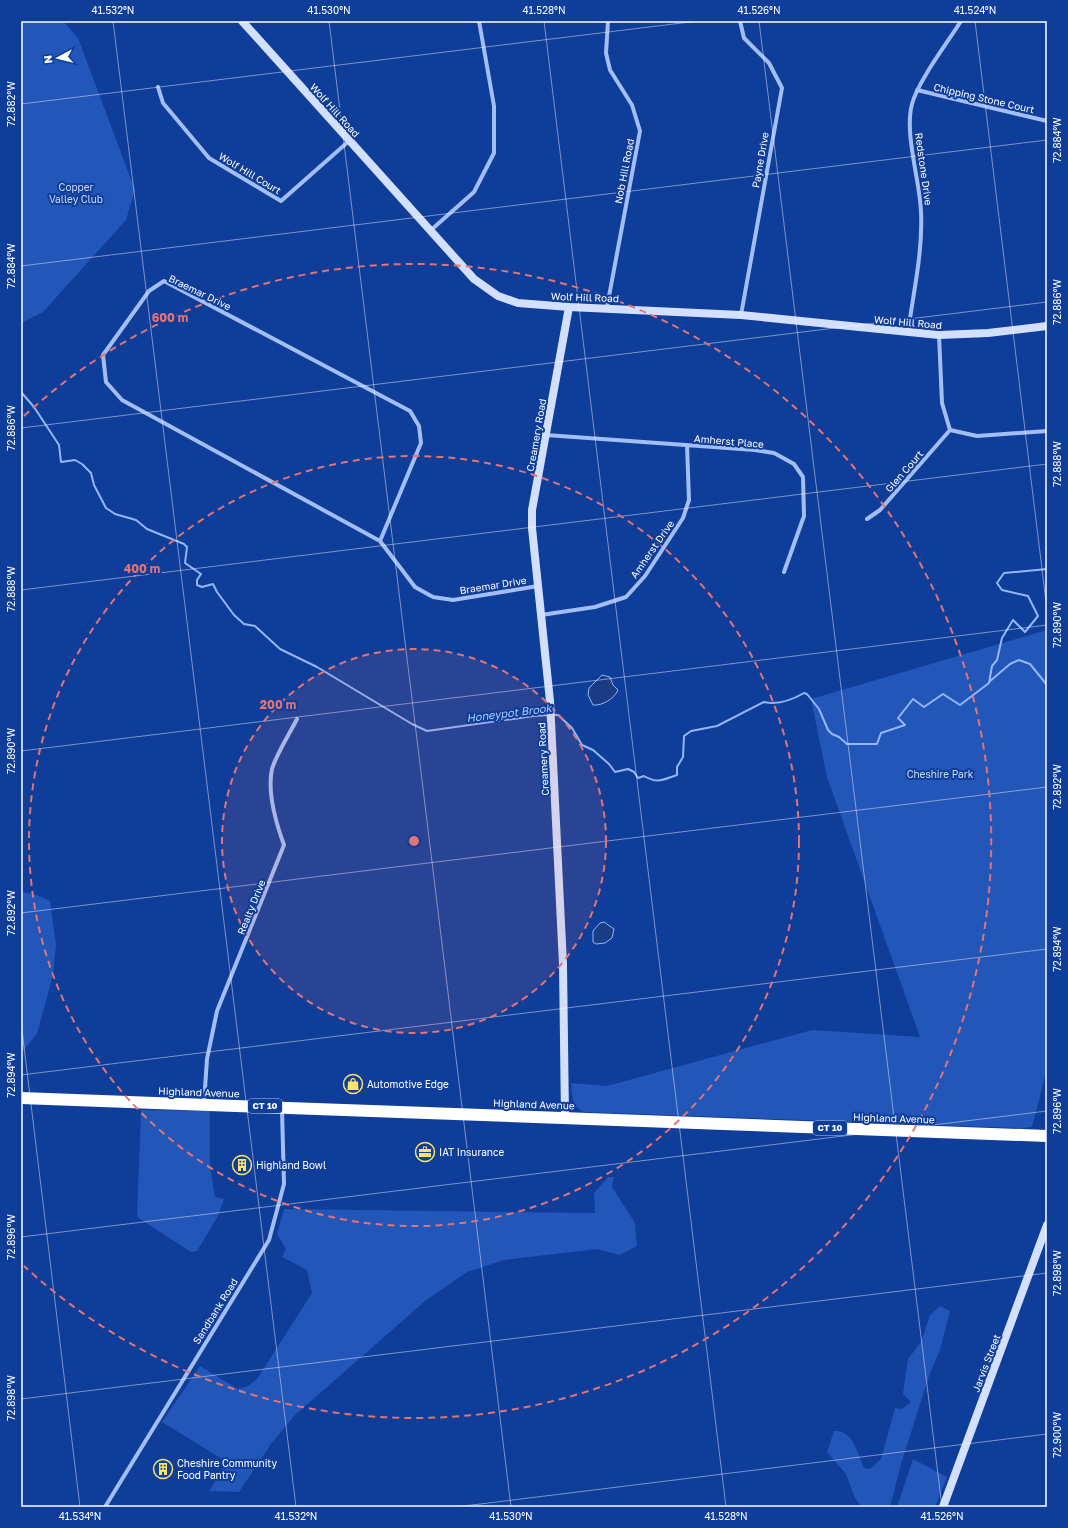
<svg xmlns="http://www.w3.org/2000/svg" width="1068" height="1528" font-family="'Golos Text',sans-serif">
	<rect width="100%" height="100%" fill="#0f3d9a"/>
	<path fill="#2256b8" d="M21 21H63L78 38 135 190 126 220 43 312 21 323Z
		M1047 630V1069L1032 1127 1021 1128 584 1112C571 1106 572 1095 571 1083L607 1086 812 1030 920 1037 827 777 811 699Z
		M21 892 34 894 50 901 56 945 53 975 37 1034 21 1053Z
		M141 1110 210 1111V1166L215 1197 224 1199 218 1216 197 1251 191 1252 137 1217Z
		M608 1177H614L612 1187 635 1223 637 1246 620 1255 597 1249 504 1260 467 1272 425 1301 294 1416 271 1444 239 1492 209 1491 227 1462 162 1422 200 1366 238 1389 248 1386 257 1379 312 1293 307 1270 282 1257 286 1249 277 1234 284 1209 595 1213 594 1193Z
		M940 1306 950 1311 940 1350 929 1376 901 1464 890 1507H861L854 1496 846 1474 827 1452 834 1431C853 1429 858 1454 864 1468L870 1469 881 1459 895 1408 902 1409 911 1402 903 1394 908 1359 921 1342 930 1315Z
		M913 1459 947 1477 935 1507H897Z"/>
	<path fill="#1a3c82" stroke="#93b7f8" d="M602 675 610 677 613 685 618 690C614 699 602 706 593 705L588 695 589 688Z
		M604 922 614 929 612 938 605 943 596 944 593 942V931L600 923Z"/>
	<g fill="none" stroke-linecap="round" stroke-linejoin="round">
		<path stroke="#93b7f8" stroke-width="2" d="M21 392 34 407 59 445 61 462 75 460 82 464 91 473 94 485 106 508 115 514 136 520 147 529 184 544 187 547 185 563 201 574 197 580V585L202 587 213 584 217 592 234 615 244 624 255 626 280 649 317 667 412 724 427 731 534 716 549 715
			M989 682 1010 664 1019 660 1030 664 1047 685
			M553 715H558L572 728 582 745 593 750 609 764 615 772 628 769 634 772 638 778 644 776C658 784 662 780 677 775V767L683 757 684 736 691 731 717 726 764 702C778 705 792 700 804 693L807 694 819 709 828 730 832 734 839 737 847 744H877L881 733 905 725 898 718 913 699 924 707 943 694 960 705 989 683 992 666 997 660 1002 638 1013 620 1025 632 1038 616 1028 596 1002 590 997 583 1004 573 1047 569"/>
		<path stroke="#a2bef5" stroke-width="4" d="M740 21 744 38 769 63 782 88 741 315
			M158 87 163 103 209 158 281 201 349 141
			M917 90 1047 121
			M431 230 474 192 494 153V106L479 21
			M164 281 410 411 419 426 421 443 380 541 122 400 106 382 103 355 149 291Z
			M607 307 640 131 632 105 610 70 606 53 608 21
			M908 333C913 293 923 253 921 212 920 180 904 134 912 104 918 81 948 42 961 21
			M939 335 942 403 950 430
			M950 430 977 436 1047 431
			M546 435 755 450 774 453 794 464 803 477 804 516 784 572
			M867 519 880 510 950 430
			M380 541 415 587 433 597 453 600 538 586
			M541 615 595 607 626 597 645 576 683 518 689 500 687 445
			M204 1103 207 1059 217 1011 284 845C276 823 267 792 272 769 276 755 290 733 297 719
			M105 1507 269 1240 284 1184 282 1110"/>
		<path stroke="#d2e0fe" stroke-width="8" d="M242 21 474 279 498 296 518 303 569 307 741 315 939 335 988 333 1047 326
			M565 1117 563 964 550 701 532 528V510L569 307
			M943 1507 1047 1225"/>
		<path stroke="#fff" stroke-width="12" d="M21 1098 1047 1136"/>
	</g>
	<path fill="none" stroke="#fff" stroke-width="1" stroke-opacity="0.45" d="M113 21 296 1507M329 21 511 1507M544 21 726 1507M759 21 942 1507M975 21 1047 610M21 104 698 21M21 266 1047 140M21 428 1047 302M21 590 1047 464M21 751 1047 625M21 913 1047 787M21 1022 80 1507M21 1075 1047 949M21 1237 1047 1111M21 1399 1047 1273M456 1507 1047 1434"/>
	<circle cx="414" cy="841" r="192" fill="#e47373" fill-opacity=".12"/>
	<g fill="none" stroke="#e47373" stroke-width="2" stroke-dasharray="7 5">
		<circle cx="414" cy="841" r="192"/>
		<circle cx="414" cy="841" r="385"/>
		<path d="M24 416A577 577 0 1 1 24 1266"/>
	</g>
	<defs>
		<g id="shop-ring" transform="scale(1)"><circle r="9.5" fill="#0f3d9a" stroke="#ffe365" stroke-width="1.5"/><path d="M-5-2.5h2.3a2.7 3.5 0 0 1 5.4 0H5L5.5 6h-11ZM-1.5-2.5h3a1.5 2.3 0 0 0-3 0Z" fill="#ffe365"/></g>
		<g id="office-ring" transform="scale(1)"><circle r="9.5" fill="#0f3d9a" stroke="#ffe365" stroke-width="1.5"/><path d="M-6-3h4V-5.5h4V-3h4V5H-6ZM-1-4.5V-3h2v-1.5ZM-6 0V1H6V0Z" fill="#ffe365"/></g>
		<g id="building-ring" transform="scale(1)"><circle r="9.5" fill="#0f3d9a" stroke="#ffe365" stroke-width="1.5"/><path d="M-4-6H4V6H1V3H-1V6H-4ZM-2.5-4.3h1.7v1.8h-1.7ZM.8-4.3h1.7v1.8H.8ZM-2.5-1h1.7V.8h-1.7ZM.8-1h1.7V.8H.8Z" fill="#ffe365"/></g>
	</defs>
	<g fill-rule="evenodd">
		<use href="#shop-ring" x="353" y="1084"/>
		<use href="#office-ring" x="425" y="1152"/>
		<use href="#building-ring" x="242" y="1165"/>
		<use href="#building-ring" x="163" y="1469"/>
	</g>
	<g text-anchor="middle" stroke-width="4" stroke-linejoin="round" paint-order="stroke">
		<g fill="#0f3d9a" stroke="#b7c5e1" stroke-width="1">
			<rect x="248" y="1099" width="34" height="14" rx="3"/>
			<rect x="813" y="1121" width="34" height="14" rx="3"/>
		</g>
		<g font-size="9" font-weight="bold" fill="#fff">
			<text x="265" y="1109">CT 10</text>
			<text x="830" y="1131">CT 10</text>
		</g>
		<g font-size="10" fill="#fff" stroke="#0f3d9a">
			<text transform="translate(984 98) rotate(13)" y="4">Chipping Stone Court</text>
			<text transform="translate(335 110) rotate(48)" y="4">Wolf Hill Road</text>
			<text transform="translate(760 160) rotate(-80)" y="4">Payne Drive</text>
			<text transform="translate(924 169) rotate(82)" y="4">Redstone Drive</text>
			<text transform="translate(624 171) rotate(-79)" y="4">Nob Hill Road</text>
			<text transform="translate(250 173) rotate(31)" y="4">Wolf Hill Court</text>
			<text transform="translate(200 292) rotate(26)" y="4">Braemar Drive</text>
			<text transform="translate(585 297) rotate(2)" y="4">Wolf Hill Road</text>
			<text transform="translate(908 322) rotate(5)" y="4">Wolf Hill Road</text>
			<text transform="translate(536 435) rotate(-80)" y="4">Creamery Road</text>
			<text transform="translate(729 441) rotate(5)" y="4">Amherst Place</text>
			<text transform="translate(904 471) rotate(-49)" y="4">Glen Court</text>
			<text transform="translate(652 549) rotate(-55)" y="4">Amherst Drive</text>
			<text transform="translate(493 585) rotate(-9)" y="4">Braemar Drive</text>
			<text transform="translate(543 759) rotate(-93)" y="4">Creamery Road</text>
			<text transform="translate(251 907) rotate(-68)" y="4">Realty Drive</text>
			<text transform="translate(199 1092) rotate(2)" y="4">Highland Avenue</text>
			<text transform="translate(534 1104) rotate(2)" y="4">Highland Avenue</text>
			<text transform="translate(894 1118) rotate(2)" y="4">Highland Avenue</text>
			<text transform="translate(215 1311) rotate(-58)" y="4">Sandbank Road</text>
			<text transform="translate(986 1363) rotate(-69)" y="4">Jarvis Street</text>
		</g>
		<g font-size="10" fill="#cadcfe" stroke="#0f3d9a">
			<text x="76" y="191">Copper<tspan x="76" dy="12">Valley Club</tspan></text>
			<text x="940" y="778">Cheshire Park</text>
		</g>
		<g font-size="10" fill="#fff" stroke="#0f3d9a" text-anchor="start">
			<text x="367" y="1088">Automotive Edge</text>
			<text x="439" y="1156">IAT Insurance</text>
			<text x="256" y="1169">Highland Bowl</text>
			<text x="177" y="1467">Cheshire Community<tspan x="177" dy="12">Food Pantry</tspan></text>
		</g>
		<g font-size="11" font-style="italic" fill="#aec9fb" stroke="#0f3d9a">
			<text transform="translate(509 713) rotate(-7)" y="4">Honeypot Brook</text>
		</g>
	</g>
	<circle cx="414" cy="841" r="6" fill="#e47373" stroke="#0f3d9a" stroke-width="2"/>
	<g font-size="12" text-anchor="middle" font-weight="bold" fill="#e47373" stroke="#0f3d9a" stroke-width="4" stroke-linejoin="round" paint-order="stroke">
		<text x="170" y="322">600 m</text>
		<text x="142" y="573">400 m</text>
		<text x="278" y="709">200 m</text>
	</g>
	<rect width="1068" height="1528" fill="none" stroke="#0f3d9a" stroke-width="44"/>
	<g transform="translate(58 58) rotate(263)" stroke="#0f3d9a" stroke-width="3" paint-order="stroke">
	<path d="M0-3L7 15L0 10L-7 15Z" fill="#ffffff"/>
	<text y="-6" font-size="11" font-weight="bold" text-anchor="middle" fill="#ffffff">N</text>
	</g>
	<rect x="22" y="22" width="1024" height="1484" fill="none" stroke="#fff" stroke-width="1.5"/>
	<g font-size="10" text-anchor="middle" fill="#fff">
		<text x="113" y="14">41.532°N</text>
		<text x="329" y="14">41.530°N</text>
		<text x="544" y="14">41.528°N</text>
		<text x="759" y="14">41.526°N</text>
		<text x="975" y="14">41.524°N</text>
		<text transform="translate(11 104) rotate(-90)" y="4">72.882°W</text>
		<text transform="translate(1057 140) rotate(-90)" y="4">72.884°W</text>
		<text transform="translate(11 266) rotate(-90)" y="4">72.884°W</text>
		<text transform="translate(1057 302) rotate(-90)" y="4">72.886°W</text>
		<text transform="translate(11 428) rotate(-90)" y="4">72.886°W</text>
		<text transform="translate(1057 464) rotate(-90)" y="4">72.888°W</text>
		<text transform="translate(11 589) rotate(-90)" y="4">72.888°W</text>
		<text transform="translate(1057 625) rotate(-90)" y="4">72.890°W</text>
		<text transform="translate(11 751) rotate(-90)" y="4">72.890°W</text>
		<text transform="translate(1057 787) rotate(-90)" y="4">72.892°W</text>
		<text transform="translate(11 913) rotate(-90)" y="4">72.892°W</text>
		<text transform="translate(1057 949) rotate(-90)" y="4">72.894°W</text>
		<text transform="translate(11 1075) rotate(-90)" y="4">72.894°W</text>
		<text transform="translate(1057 1111) rotate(-90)" y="4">72.896°W</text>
		<text transform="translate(11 1237) rotate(-90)" y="4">72.896°W</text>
		<text transform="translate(1057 1273) rotate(-90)" y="4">72.898°W</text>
		<text transform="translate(11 1398) rotate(-90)" y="4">72.898°W</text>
		<text transform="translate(1057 1435) rotate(-90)" y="4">72.900°W</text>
		<text x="80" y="1520">41.534°N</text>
		<text x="296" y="1520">41.532°N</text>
		<text x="511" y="1520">41.530°N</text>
		<text x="726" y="1520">41.528°N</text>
		<text x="942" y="1520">41.526°N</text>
	</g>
</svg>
